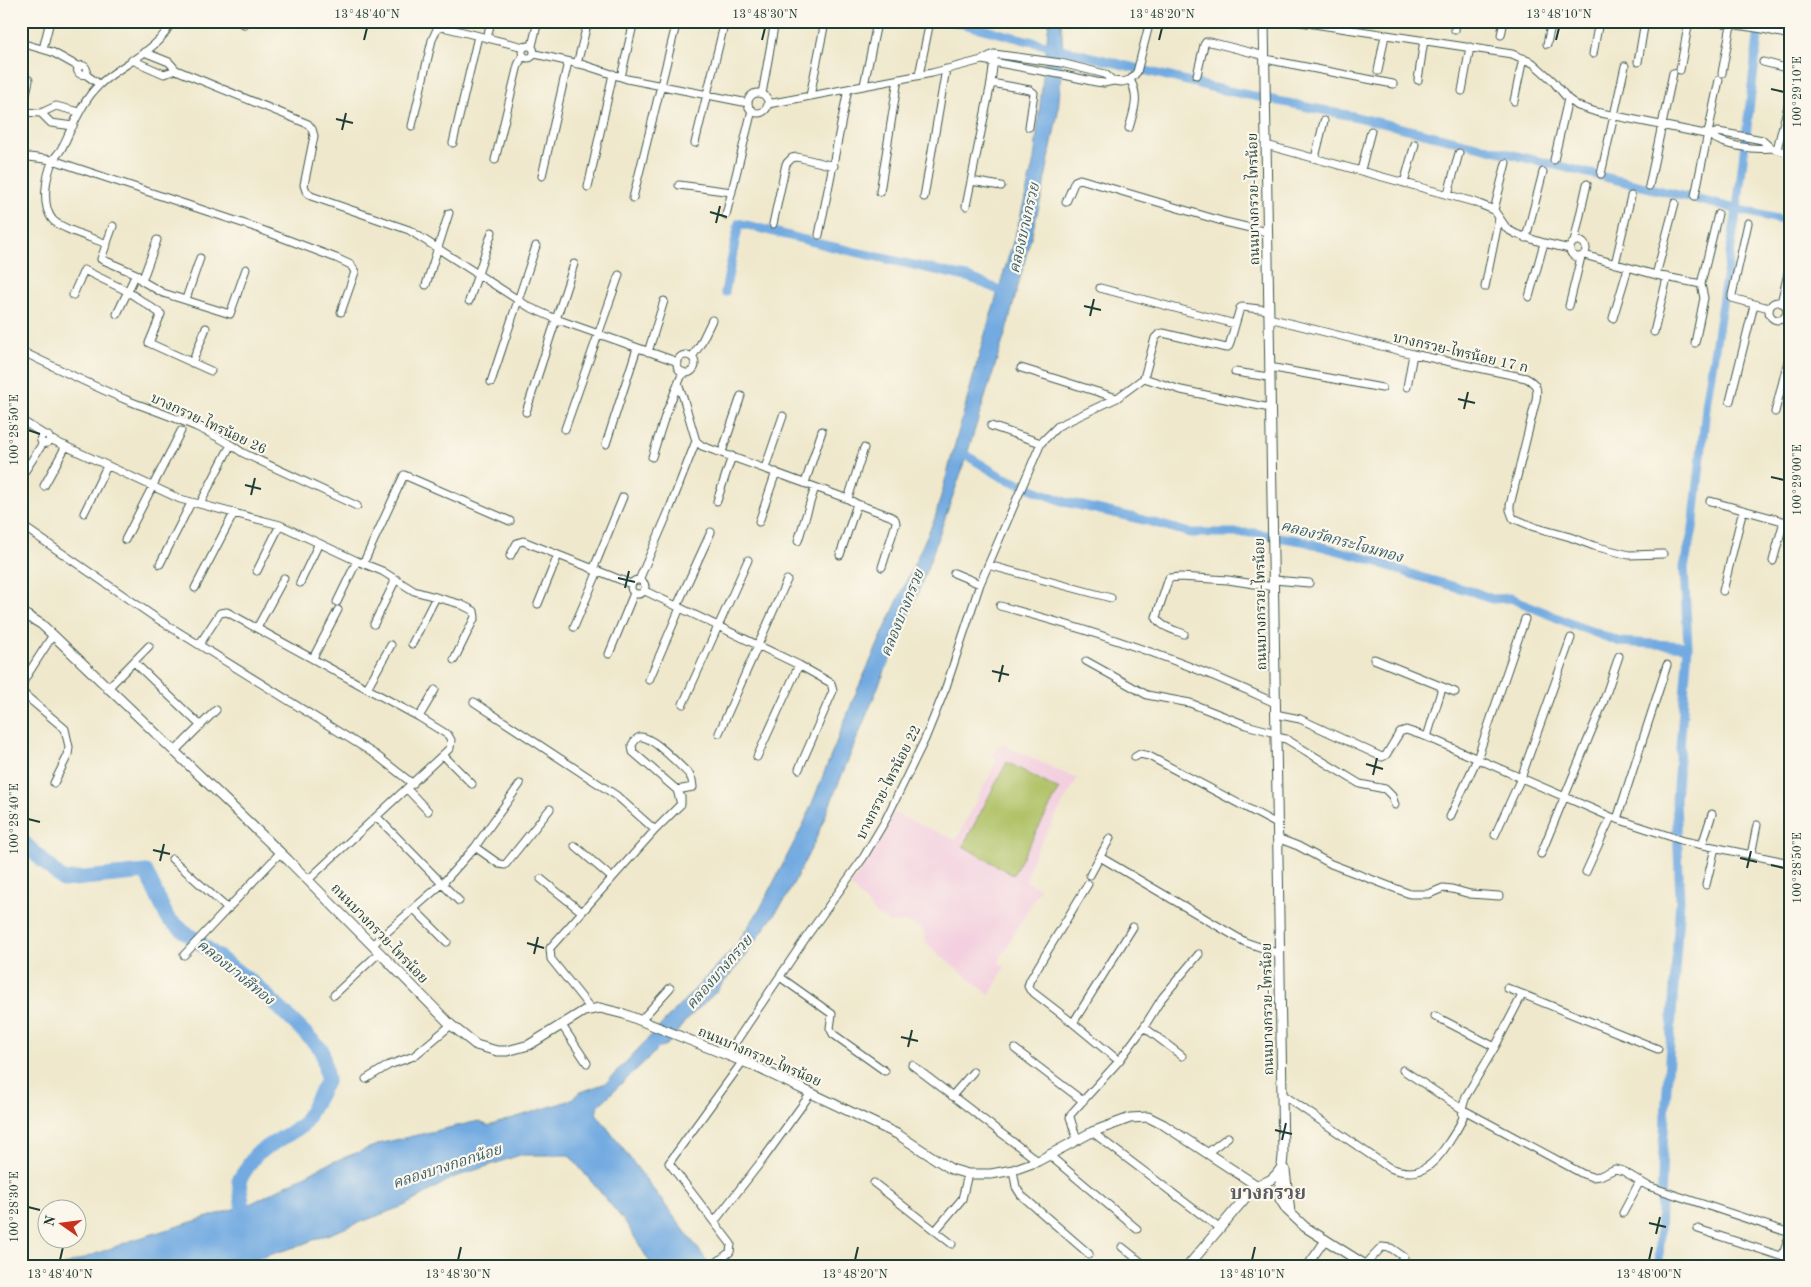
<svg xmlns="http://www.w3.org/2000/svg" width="1811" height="1287" font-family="'Old Standard TT','Noto Serif Thai',serif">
	<rect width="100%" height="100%" fill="#fbf7ec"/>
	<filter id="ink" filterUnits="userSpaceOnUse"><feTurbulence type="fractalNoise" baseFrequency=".02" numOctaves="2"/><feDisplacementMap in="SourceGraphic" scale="10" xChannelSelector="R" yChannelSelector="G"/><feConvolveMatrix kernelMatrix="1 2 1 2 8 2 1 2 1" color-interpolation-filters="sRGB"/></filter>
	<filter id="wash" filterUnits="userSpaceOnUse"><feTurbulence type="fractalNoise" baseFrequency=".0096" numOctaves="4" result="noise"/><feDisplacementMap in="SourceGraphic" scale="20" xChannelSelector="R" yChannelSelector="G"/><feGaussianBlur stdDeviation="1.12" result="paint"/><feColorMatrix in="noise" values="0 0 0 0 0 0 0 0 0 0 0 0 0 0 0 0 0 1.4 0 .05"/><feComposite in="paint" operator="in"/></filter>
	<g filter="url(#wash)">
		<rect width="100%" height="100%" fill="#efe8cc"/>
		<path fill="#f3cfdf" d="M1000 743 1077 779 1034 855 1026 881 1040 889 1000 959 999 963 1005 966 990 995 935 951 926 942 923 930 905 921 890 923 877 915 851 886 893 813 956 840 997 760 993 757Z"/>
		<path fill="#afc165" stroke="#677f4c" d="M1007 762 1059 790 1013 875 963 846Z"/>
		<path fill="#72aae1" stroke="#48748a" d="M1049 21H1061L1063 51 1058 112 1042 195 1007 328 962 470 928 566 904 629 880 682 815 841 786 898 740 963 714 994 687 1019 668 1044 659 1048 599 1105 596 1113 711 1266H652L626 1223 569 1155H520L452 1178 406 1205 295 1247 233 1266H63L133 1240 250 1204 325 1165 382 1143 479 1121 488 1126 568 1101 581 1092 606 1083 734 948 760 909 805 821 855 695 935 518 983 341 1020 219 1034 160Z"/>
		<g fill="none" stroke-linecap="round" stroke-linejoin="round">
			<path stroke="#72aae1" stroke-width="9" d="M951 21 1214 88 1357 117 1790 222
				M725 292 739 223 825 245 971 278 1008 294
				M961 452 1002 477 1065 502 1144 520 1190 533H1254L1302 541 1372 560 1420 577 1474 592 1492 599 1511 598 1574 625 1620 642 1688 646
				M1659 1266 1663 1146 1680 900 1676 800 1688 646 1684 567 1693 529 1707 399 1737 209 1760 21"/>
			<path stroke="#72aae1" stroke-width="15" d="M21 840 63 880 146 872 168 919 258 987 322 1050 327 1080 303 1125 256 1154 239 1180 245 1226"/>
		</g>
	</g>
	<g filter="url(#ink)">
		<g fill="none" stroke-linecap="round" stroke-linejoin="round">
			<g stroke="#3e574b" stroke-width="9">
				<path id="street" d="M237 21 244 24
					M1252 21 1264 26
					M1294 21 1512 54 1533 63 1552 80 1568 99 1578 106 1596 112 1710 135 1718 132 1752 138 1762 140 1771 148 1790 153
					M1710 21 1763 29 1790 35
					M1455 30 1456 21
					M1501 35 1504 21
					M487 38 491 21
					M21 43 52 52 79 67
					M1547 44 1552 21
					M522 52a6 6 0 1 1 12 0a6 6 0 1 1-12 0Z
					M532 46 538 21
					M43 49 50 21
					M144 52 169 62 176 70 308 124 312 129 314 136 304 185 306 191 311 196 409 230 529 307 556 319 678 362
					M535 54 584 65 627 79 748 103
					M1593 54 1599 21
					M1265 59 1393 84
					M132 60 164 74 176 70
					M982 60 1064 75 1096 82 1104 83 1113 81 1122 82 1130 80 1137 72 1150 21
					M1638 62 1645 21
					M1763 62 1790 69
					M577 64 588 21
					M77.5 70a4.5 4.5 0 1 1 9 0a4.5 4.5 0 1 1-9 0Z
					M1680 70 1689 21
					M1378 71 1385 35
					M1722 73 1731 25
					M85 74 99 84
					M919 75 929 26
					M1197 75 1204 45 1206 42H1210L1265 56
					M621 77 634 21
					M1418 80 1424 40
					M991 83 1030 90 1034 93 1029 127
					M864 85 877 23
					M1462 91 1470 47
					M748 103a10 10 0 1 1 20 0a10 10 0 1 1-20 0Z
					M762 94 775 21
					M810 96 825 22
					M1514 101 1523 58
					M768 104 932 73 982 60 994 54 1061 63 1105 74 1113 81
					M21 112 41 113 56 106 79 112
					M22 112 29 80
					M41 113 51 123 73 126
					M412 126 432 40 437 29 443 27 524 47
					M1129 128C1134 111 1140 96 1130 80
					M1710 135C1723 146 1754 150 1771 148
					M453 143 478 36
					M695 143 725 21
					M1266 145 1474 202 1494 210 1507 229 1516 234 1544 243 1570 249
					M1777 149 1790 98
					M21 156 53 160 254 227 336 258 351 265 355 272 341 312
					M1315 158 1324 121
					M495 160 518 65 523 55
					M1554 160 1568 99
					M1361 170 1371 131
					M1601 174 1625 66
					M542 176 568 62
					M971 181 1001 186
					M1404 183 1415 144
					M679 185 732 192
					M1649 186 1673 73
					M588 187 613 74
					M880 192 898 79
					M1448 194 1459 153
					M1695 196 1719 80
					M924 197 946 69
					M633 198 677 21
					M1066 202 1075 181 1080 179 1225 222 1267 232
					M966 206 991 83 994 59
					M1494 210 1506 163
					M726 215 752 110
					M1748 223 1732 295V298L1769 308
					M773 224 786 164 792 158 797 157 834 166
					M113 226 101 259 136 274 142 281 163 293 230 314 246 269
					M819 235 848 89
					M1526 238 1543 172
					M1570 249a8 8 0 1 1 16 0a8 8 0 1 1-16 0Z
					M1574 242 1587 184
					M107 244C95 239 58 228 52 219 41 204 46 176 53 160 55 157 58 154 60 151 64 145 67 137 70 131 78 115 85 99 98 86 118 65 162 50 171 21
					M1584 255 1656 275 1701 284 1704 298 1695 343
					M1615 264 1631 196
					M1656 275 1675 203
					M142 281 157 240
					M1701 284 1718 214
					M426 285 449 213
					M1485 287 1499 218
					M1100 288 1235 324
					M73 295 84 270 127 291 161 314 149 343 211 371
					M1529 297 1544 243
					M186 299 200 258
					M469 301 492 232
					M1769 311a9 9 0 1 1 18 0a9 9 0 1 1-18 0Z
					M1781 303 1790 265
					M1569 306 1581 257
					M117 314 136 274
					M1269 318 1413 354 1526 378C1537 384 1538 388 1536 400L1510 505V510L1513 518 1534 527 1570 537 1594 546 1629 555 1663 554
					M1613 318 1628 268
					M1654 332 1667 278
					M21 351C57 368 92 386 129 401 166 415 211 429 243 453L357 506
					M648 352 664 301
					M677 364a9 9 0 1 1 18 0a9 9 0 1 1-18 0Z
					M692 357 700 345 712 320
					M192 363 206 328
					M1269 367 1382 388
					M1021 368 1117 398
					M1235 372 1269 377
					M1144 378 1181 390 1270 408
					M491 382 536 246
					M678 384 683 397 696 441 702 446 848 499 857 504 890 516 895 519 896 523 882 567
					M1407 387 1413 354
					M1730 401 1754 305
					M526 412 574 264
					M1775 412 1790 353
					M21 420 43 434
					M991 426 1041 443
					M565 429 619 275
					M40.5 439a4.5 4.5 0 1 1 9 0a4.5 4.5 0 1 1-9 0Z
					M50 439 180 499 280 525 357 561 382 571 414 591 460 604 474 611 475 617 454 660
					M606 444 637 348
					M722 452 741 396
					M652 457 666 413 683 372
					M765 468 783 416
					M21 477 43 443
					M805 483 822 431
					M44 486 66 446
					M848 499 864 448
					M717 501 732 456
					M1710 501 1790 523
					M200 504 228 450
					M84 513 107 466
					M759 522 776 472
					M21 525 156 618 376 755 413 784
					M125 540 181 431
					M798 541 815 487
					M840 555 857 504
					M510 556 517 543 523 541 631 584
					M1773 561 1784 521
					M160 564 191 503
					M363 564 404 475 510 521
					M988 565 1111 598
					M593 570 623 497
					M257 571 280 525
					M954 573 980 584
					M631 587a7 7 0 1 1 14 0a7 7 0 1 1-14 0Z
					M639 580 668 513 696 441
					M1274 580 1309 583
					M300 583 319 543
					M195 588 234 513
					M645 591 799 665 831 683 833 691 799 769
					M1723 591 1743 510
					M337 602 357 561
					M538 604 558 555
					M677 606 711 532
					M1000 606C1095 631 1186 661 1275 703
					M374 624 396 579
					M574 627 598 571
					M257 628 284 578
					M1184 634C1175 630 1160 627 1156 617L1169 578 1180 577 1228 580 1274 587
					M53 635 24 680 22 690 26 696 65 729 69 747 68 755 54 783
					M412 644 436 597
					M199 645 220 613 227 612 419 717 448 735 451 740 450 748 308 880
					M609 654 634 593
					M313 658 338 610
					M1374 659 1455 692
					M1086 661 1147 695 1190 703 1246 725 1276 733
					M134 662 201 726
					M649 680 680 608
					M367 688 391 645
					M107 689 149 646
					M474 702 617 796 655 830
					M683 704 748 560
					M1275 714 1300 719 1382 757 1386 755 1400 732 1406 730 1427 737 1611 817 1684 841 1790 863
					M419 717 435 690
					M719 733 787 580
					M1276 737 1286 739 1360 784 1385 789 1392 796 1395 805
					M1427 737 1442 688
					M174 752 216 710
					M443 755 472 784
					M757 757 799 665
					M1135 757 1140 754 1149 756 1277 824
					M407 789 428 811
					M377 817 459 901
					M1450 817 1477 759 1525 619
					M1617 819 1667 665
					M1495 835 1521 778 1571 638
					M1277 838 1298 846 1331 864 1410 894H1429L1443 888 1452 889 1470 894 1499 896
					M1702 845 1712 814
					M575 846 612 878
					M475 847 499 864 505 865 550 809
					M1541 854 1603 703 1619 656
					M1751 855 1757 825
					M1100 857 1245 942 1280 954
					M172 859 228 909
					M1586 872 1611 817
					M1090 875 1110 838
					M541 879 582 912
					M1088 884 1030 980 1028 986 1030 990 1073 1023 1119 1061
					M1706 885 1715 848
					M414 909 447 942
					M372 945 443 883 475 847 520 784
					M184 955 280 853
					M780 977 832 1014 830 1028 833 1034 885 1071
					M1507 988 1658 1049
					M334 995 379 953
					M1522 995 1495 1047 1466 1096 1462 1109 1583 1174 1592 1177 1600 1176 1615 1169 1623 1171 1648 1186 1790 1233
					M591 1009 551 959 550 948 655 830 681 804 677 790 693 787 692 780 689 774C680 766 652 735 640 737 636 738 634 742 632 745L633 752 677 790 681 797V804
					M1435 1016 1495 1047
					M641 1020 670 988
					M1073 1023 1133 927
					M561 1024 587 1063
					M1144 1027 1182 1056
					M1015 1049 1083 1101
					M727 1055 807 936 863 858 885 821 925 739 946 687 980 584 1041 443 1058 426 1117 398 1144 378 1155 338 1159 334 1163 333 1226 348 1229 346 1240 308 1242 307 1268 310
					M912 1065 1038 1161
					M366 1079 389 1065 414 1056 451 1025
					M1282 1094 1388 1167C1418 1180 1433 1167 1449 1142 1454 1134 1460 1126 1463 1117L1462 1109 1403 1070
					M952 1096 973 1072
					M1092 1132 1219 1228
					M1077 1140 1070 1117 1071 1114 1119 1061 1144 1027 1162 998 1199 954
					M1207 1153 1228 1137
					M1049 1155 1137 1229
					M1013 1170 1016 1187 1021 1195 1089 1254
					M874 1183 952 1244
					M1623 1213 1640 1181
					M714 1222 764 1158 811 1093
					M1698 1229 1790 1259
					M935 1231 962 1199 968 1174
					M1122 1247 1146 1266
					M1780 1255 1783 1254 1790 1235
					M1365 1265 1382 1247 1391 1248 1404 1257
					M712 1266 730 1252 731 1244 669 1163 743 1061
					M1307 1266 1326 1239"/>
			</g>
			<g stroke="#3e574b" stroke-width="11">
				<path id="secondary" d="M1264 21 1283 1156 1280 1186
					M21 612 41 624 53 635 288 860 451 1025 476 1045 497 1051H507L529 1045 584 1011 600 1008 624 1014 752 1065 897 1134 951 1169 968 1174H991L1013 1170 1038 1161 1092 1132 1130 1118 1148 1117 1164 1125 1256 1185 1268 1190
					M1285 1170 1290 1213
					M1256 1185C1269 1182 1274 1179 1281 1168
					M1280 1199 1287 1210 1305 1227 1367 1266
					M1188 1266 1256 1185"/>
			</g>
			<use href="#street" stroke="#fff" stroke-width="7"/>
			<use href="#secondary" stroke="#fff" stroke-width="9"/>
		</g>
	</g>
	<path fill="none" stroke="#1f3d34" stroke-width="2" d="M364 40 367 28M762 40 765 28M1159 40 1162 28M1556 40 1559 28M1771 89 1784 92M336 119 353 123M342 130 346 113M710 212 727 217M716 223 720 206M1084 306 1101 310M1090 316 1094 299M1458 399 1475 403M1464 409 1468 392M28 430 40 434M1771 477 1784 480M245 485 261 489M251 495 255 478M618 578 635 582M625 588 629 571M992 671 1009 675M999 682 1003 665M1366 764 1383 769M1373 775 1377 758M28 819 40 822M153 850 170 854M1740 858 1757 862M160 861 164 844M1771 865 1784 868M1747 868 1751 851M527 943 544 948M534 954 538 937M901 1037 918 1041M908 1047 912 1030M1275 1130 1292 1134M1282 1140 1286 1123M28 1207 40 1210M1649 1223 1666 1227M1656 1234 1660 1217M60 1260 63 1247M458 1260 461 1247M855 1260 858 1247M1252 1260 1255 1247M1649 1260 1652 1247"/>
	<g text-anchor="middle" stroke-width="4.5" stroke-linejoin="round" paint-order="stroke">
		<g font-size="14" fill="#1f3d34" stroke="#fbf7ec">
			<text transform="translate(1253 199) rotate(-91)" y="5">ถนนบางกรวย-ไทรน้อย</text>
			<text transform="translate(1461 352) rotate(13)" y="5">บางกรวย-ไทรน้อย 17 ก</text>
			<text transform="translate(209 423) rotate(25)" y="5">บางกรวย-ไทรน้อย 26</text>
			<text transform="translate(1260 604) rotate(-91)" y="5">ถนนบางกรวย-ไทรน้อย</text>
			<text transform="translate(888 782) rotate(-63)" y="5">บางกรวย-ไทรน้อย 22</text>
			<text transform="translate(380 933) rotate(46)" y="5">ถนนบางกรวย-ไทรน้อย</text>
			<text transform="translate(1267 1009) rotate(-91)" y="5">ถนนบางกรวย-ไทรน้อย</text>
			<text transform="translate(760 1056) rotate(23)" y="5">ถนนบางกรวย-ไทรน้อย</text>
		</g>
		<g font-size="15" font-style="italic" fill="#385e68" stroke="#fbf7ec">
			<text transform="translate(1024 228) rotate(-77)" y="5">คลองบางกรวย</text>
			<text transform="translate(1342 541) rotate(15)" y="5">คลองวัดกระโจมทอง</text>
			<text transform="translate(902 613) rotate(-68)" y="5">คลองบางกรวย</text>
			<text transform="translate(236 972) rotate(39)" y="5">คลองบางสีทอง</text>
			<text transform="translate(719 972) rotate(-49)" y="5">คลองบางกรวย</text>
			<text transform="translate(447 1166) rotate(-18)" y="5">คลองบางกอกน้อย</text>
		</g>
		<g font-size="19" font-weight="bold" fill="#5a5c61" stroke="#fbf7ec">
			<text x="1268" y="1199">บางกรวย</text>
		</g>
	</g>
	<rect width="1811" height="1287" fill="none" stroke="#fbf7ec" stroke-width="55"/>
	<g transform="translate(62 1224) rotate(284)"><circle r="24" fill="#fbf7ec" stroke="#a3ada2"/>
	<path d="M0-4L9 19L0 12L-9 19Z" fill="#c8321e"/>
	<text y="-8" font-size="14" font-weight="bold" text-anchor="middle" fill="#1f3d34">N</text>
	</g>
	<rect x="28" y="28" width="1756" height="1232" fill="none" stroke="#1f3d34" stroke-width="2"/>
	<g font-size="12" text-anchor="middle" fill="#1f3d34">
		<text x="367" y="18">13°48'40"N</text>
		<text x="765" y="18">13°48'30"N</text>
		<text x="1162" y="18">13°48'20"N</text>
		<text x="1559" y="18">13°48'10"N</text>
		<text transform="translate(1797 92) rotate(-90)" y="4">100°29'10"E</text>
		<text transform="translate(14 430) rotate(-90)" y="4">100°28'50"E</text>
		<text transform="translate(1797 480) rotate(-90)" y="4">100°29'00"E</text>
		<text transform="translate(14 819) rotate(-90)" y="4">100°28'40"E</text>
		<text transform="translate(1797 868) rotate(-90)" y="4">100°28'50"E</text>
		<text transform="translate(14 1207) rotate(-90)" y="4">100°28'30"E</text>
		<text x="60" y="1278">13°48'40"N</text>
		<text x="458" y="1278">13°48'30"N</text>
		<text x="855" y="1278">13°48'20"N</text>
		<text x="1252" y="1278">13°48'10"N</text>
		<text x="1649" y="1278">13°48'00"N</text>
	</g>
</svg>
